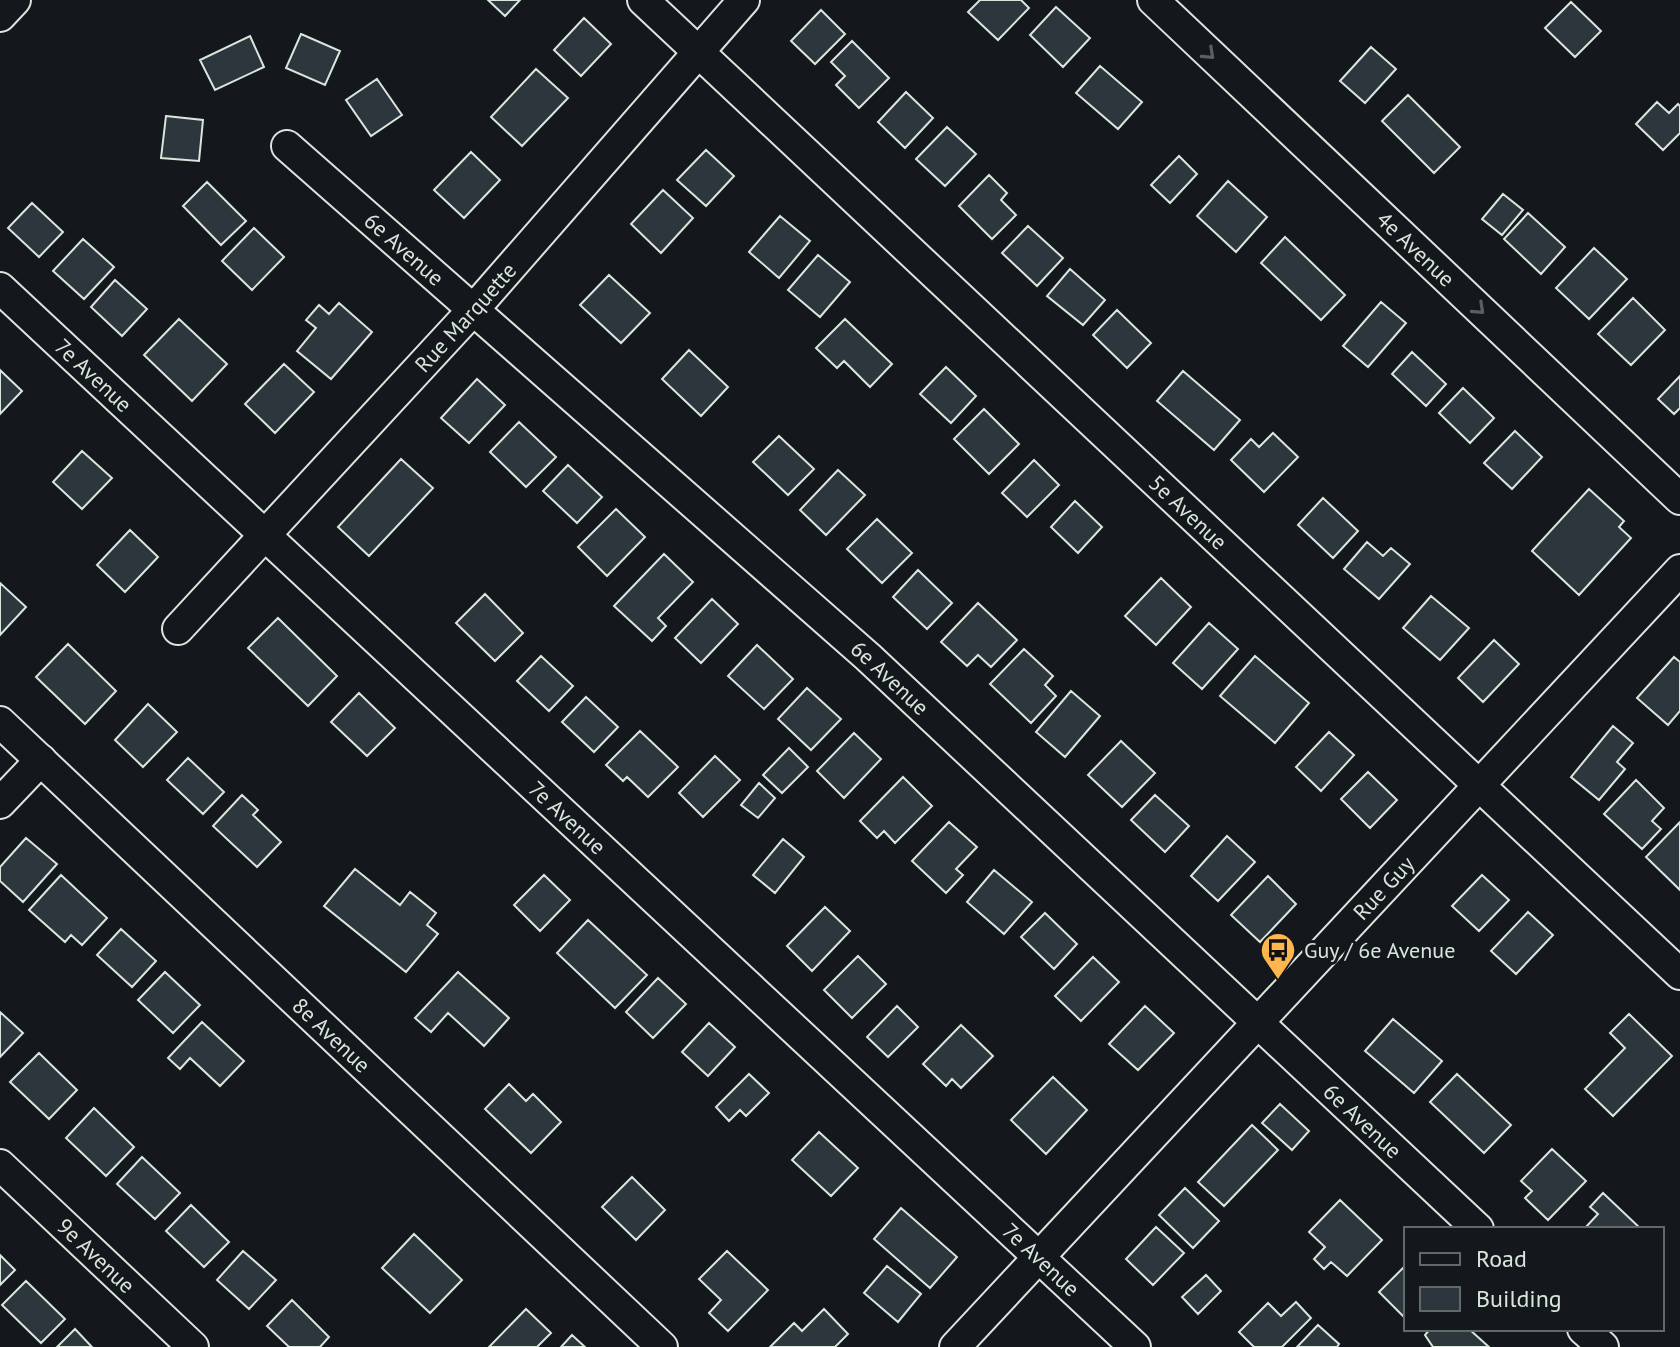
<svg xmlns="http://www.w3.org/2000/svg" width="1680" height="1347" font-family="'PT Sans',sans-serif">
	<rect width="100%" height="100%" fill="#14181c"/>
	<path fill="#2c363c" stroke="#d8e6dc" stroke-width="2" d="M488 0H520L505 16Z
		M980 0H1021L1029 8 998 40 968 12Z
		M1571 2 1601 31 1575 57 1545 28Z
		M1056 7 1090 38 1063 67 1030 35Z
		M821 10 845 34 815 64 791 41Z
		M584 18 611 44 581 76 554 50Z
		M301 34 340 51 325 85 286 68Z
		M250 36 264 67 215 90 200 60Z
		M852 41 889 78 859 108 836 85 845 76 831 62Z
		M1371 47 1396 69 1365 103 1340 81Z
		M1100 66 1142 102 1118 129 1076 93Z
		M536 69 568 98 522 146 491 117Z
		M377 79 402 115 371 136 346 100Z
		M906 92 933 118 905 148 878 122Z
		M1408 95 1460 147 1434 173 1382 121Z
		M1657 102 1669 113 1678 104 1680 106V133L1663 150 1636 124Z
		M166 116 203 120 199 161 161 158Z
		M947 127 976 154 945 186 916 159Z
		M706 150 734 176 706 206 677 180Z
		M471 152 500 180 464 218 434 190Z
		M1179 156 1197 174 1170 203 1151 185Z
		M989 175 1007 193 1001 200 1016 215 992 239 959 206Z
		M1228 181 1267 217 1236 252 1197 216Z
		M207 182 246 221 221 245 183 206Z
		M663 190 693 218 661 253 631 224Z
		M1503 194 1523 210 1502 235 1482 219Z
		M32 203 63 232 39 257 8 228Z
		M1528 213 1565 247 1541 274 1504 239Z
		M780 216 810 241 779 278 749 252Z
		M1028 226 1063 258 1037 286 1002 253Z
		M254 228 284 257 252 290 222 261Z
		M1285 237 1345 295 1321 320 1261 263Z
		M83 239 114 267 84 299 53 271Z
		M1594 248 1627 279 1589 319 1556 288Z
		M818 255 850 282 820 317 788 290Z
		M1070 269 1105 300 1083 325 1047 296Z
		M609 275 650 313 621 343 580 305Z
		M115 280 147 309 122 336 91 307Z
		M1633 298 1665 330 1631 365 1598 334Z
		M1381 302 1406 323 1368 367 1343 346Z
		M339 303 372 332 331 379 297 351 316 328 306 320 319 305 329 314Z
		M1117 310 1151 343 1127 368 1093 335Z
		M179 319 227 364 192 401 144 355Z
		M845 319 892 364 870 387 844 361 837 368 816 348Z
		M689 350 728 387 701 416 662 379Z
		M1412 352 1446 384 1426 406 1392 374Z
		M284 364 314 392 275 433 245 404Z
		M946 367 976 396 951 423 920 394Z
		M0 370 22 391 0 414Z
		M1183 371 1240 420 1214 450 1157 401Z
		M1680 376V408L1674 414 1658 399Z
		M477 379 505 405 469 443 441 418Z
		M1463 388 1494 418 1470 443 1439 413Z
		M984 409 1019 444 989 474 954 439Z
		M519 422 556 457 526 487 490 452Z
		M1515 431 1542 457 1512 489 1484 463Z
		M1273 433 1298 457 1264 492 1231 460 1251 439 1259 447Z
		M779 436 814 469 788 495 753 462Z
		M82 451 112 478 82 509 53 482Z
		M401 459 433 488 369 556 338 527Z
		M1034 460 1059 485 1027 517 1002 493Z
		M568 465 602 497 577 523 543 491Z
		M838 470 865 495 826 535 800 510Z
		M1589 489 1624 521 1619 527 1631 538 1579 595 1532 551Z
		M1323 498 1358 531 1333 558 1298 525Z
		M1075 501 1102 527 1078 553 1051 527Z
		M616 509 645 537 607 576 578 547Z
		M877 519 912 553 882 583 847 549Z
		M130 530 158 557 125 592 97 565Z
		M1367 542 1383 556 1391 548 1410 564 1379 599 1344 569Z
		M664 554 693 582 658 618 666 626 652 641 614 606Z
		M918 570 952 603 927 629 893 597Z
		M1161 578 1191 607 1156 645 1125 616Z
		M0 583 26 607 0 635Z
		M485 594 523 633 495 661 456 623Z
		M1431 596 1469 628 1440 660 1403 628Z
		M712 599 738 624 701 663 675 638Z
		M978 603 1017 640 991 667 978 655 967 666 941 642Z
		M278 618 337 676 308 706 248 648Z
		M1209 623 1238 649 1202 689 1173 663Z
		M1494 640 1519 664 1483 702 1458 678Z
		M68 644 116 691 85 724 36 677Z
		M757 645 793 679 764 709 728 676Z
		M1024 649 1053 676 1045 685 1056 696 1031 723 990 684Z
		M541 656 573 686 549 711 517 681Z
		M1255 656 1309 703 1275 743 1220 696Z
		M1674 657 1680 662V711L1668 725 1637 698Z
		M807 688 841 719 811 750 778 719Z
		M1071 691 1100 716 1065 757 1036 732Z
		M359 693 395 728 367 756 331 722Z
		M586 697 618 727 594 752 562 722Z
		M148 704 177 732 143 767 115 740Z
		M1613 726 1633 743 1617 762 1625 769 1599 800 1571 777Z
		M640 731 678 767 648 797 627 777 623 781 606 765Z
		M1329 732 1354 755 1321 791 1296 767Z
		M854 733 881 759 844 798 817 771Z
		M1121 741 1155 773 1122 807 1088 775Z
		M789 748 808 767 782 793 763 775Z
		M715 756 740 780 703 817 679 793Z
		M188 758 224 792 203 814 167 780Z
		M1368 772 1397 800 1370 828 1341 799Z
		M903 777 932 806 895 843 884 831 877 838 860 821Z
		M1636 780 1664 808 1652 821 1661 829 1642 849 1604 814Z
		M759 783 775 798 758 818 741 805Z
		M242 795 258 810 253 815 281 842 257 867 213 826Z
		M1155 795 1189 826 1165 852 1131 820Z
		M949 822 977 847 956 869 963 875 946 893 912 861Z
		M1680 822V890L1646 857Z
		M1227 836 1255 862 1218 901 1191 876Z
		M26 838 57 864 23 902 0 881V867Z
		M783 839 804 857 775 893 753 875Z
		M355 869 400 905 410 892 436 913 427 925 438 934 406 972 324 906Z
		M994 870 1032 902 1004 934 967 902Z
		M61 875 107 918 82 945 71 935 65 942 29 910Z
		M544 875 570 900 540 931 514 905Z
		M1482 875 1509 900 1479 931 1452 906Z
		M1268 876 1296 904 1260 942 1231 915Z
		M825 907 850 931 812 971 787 946Z
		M1528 912 1553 935 1516 974 1491 951Z
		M1045 913 1077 944 1054 969 1021 937Z
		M588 920 647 975 615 1008 557 953Z
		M121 929 156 961 132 987 97 955Z
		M858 956 886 984 852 1018 824 990Z
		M1093 957 1119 982 1081 1021 1055 996Z
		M165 972 200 1005 173 1033 138 1000Z
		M458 972 509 1018 484 1046 448 1013 431 1032 415 1018Z
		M658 978 686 1004 653 1038 626 1012Z
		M897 1006 918 1027 888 1057 867 1037Z
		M1145 1006 1174 1033 1138 1070 1109 1044Z
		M0 1012 23 1033 0 1057Z
		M1629 1014 1672 1056 1613 1116 1585 1089 1625 1048 1610 1033Z
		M1393 1019 1442 1061 1414 1093 1365 1051Z
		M202 1022 244 1061 220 1086 190 1058 180 1069 168 1058Z
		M709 1023 735 1047 708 1076 682 1052Z
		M961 1025 993 1056 961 1088 952 1079 946 1086 923 1064Z
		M39 1053 77 1090 49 1119 10 1082Z
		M749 1074 769 1093 746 1116 740 1110 729 1121 716 1107Z
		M1457 1074 1511 1125 1484 1153 1430 1102Z
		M1053 1077 1087 1110 1046 1154 1011 1120Z
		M509 1084 526 1101 533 1094 561 1122 531 1153 485 1109Z
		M1280 1104 1309 1131 1292 1150 1262 1123Z
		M94 1108 134 1147 106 1176 66 1138Z
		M1252 1125 1278 1150 1224 1206 1198 1182Z
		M819 1132 858 1168 831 1196 792 1160Z
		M1552 1149 1586 1181 1548 1220 1525 1198 1532 1191 1521 1181Z
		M142 1157 180 1193 155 1219 117 1184Z
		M632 1177 665 1210 636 1240 602 1207Z
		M1185 1188 1219 1221 1193 1248 1159 1215Z
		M1603 1193 1641 1229H1584L1598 1214 1590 1207Z
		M1340 1200 1382 1240 1347 1276 1331 1262 1324 1269 1314 1259 1325 1247 1309 1232Z
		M191 1205 229 1242 204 1267 166 1231Z
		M901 1208 957 1257 930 1288 874 1239Z
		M1156 1227 1184 1253 1153 1285 1126 1259Z
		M414 1234 462 1280 430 1313 382 1268Z
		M243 1251 276 1280 249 1309 217 1280Z
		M727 1251 768 1290 728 1331 709 1313 721 1300 699 1279Z
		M0 1255 15 1270 0 1285Z
		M1406 1265V1319L1379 1292Z
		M887 1266 921 1294 898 1322 864 1293Z
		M1206 1275 1221 1291 1198 1314 1182 1297Z
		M26 1281 65 1319 41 1343 2 1305Z
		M292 1300 329 1337 320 1347H289L267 1326Z
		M1296 1302 1311 1318 1282 1347H1254L1239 1332 1268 1303 1281 1316Z
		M526 1309 551 1333 537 1347H489Z
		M824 1309 848 1334 835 1347H770L794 1323 802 1331Z
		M1318 1325 1339 1344 1337 1347H1297Z
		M75 1329 92 1347H57Z
		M1430 1329H1469L1489 1347H1433L1425 1335Z
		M572 1335 585 1347H561Z"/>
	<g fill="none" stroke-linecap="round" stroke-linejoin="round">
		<g stroke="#d8e6dc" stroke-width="34">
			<g id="minor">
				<path id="s1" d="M643 0 1680 974"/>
				<path id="s2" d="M1153 0 1680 499"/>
				<path d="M0 16 15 0"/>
				<path id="s3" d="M287 146 868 657 1478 1229"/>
				<path id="s4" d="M0 288 1135 1347"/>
				<path id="s5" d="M178 629 473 310 744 0"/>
				<path id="s6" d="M0 722 662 1347"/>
				<path d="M0 803 41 760"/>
				<path id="s7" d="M0 1165 193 1347"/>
				<path d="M1583 1329 1603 1347"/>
				<path id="s8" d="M955 1347 1680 570"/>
			</g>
		</g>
		<use href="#minor" stroke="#14181c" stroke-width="30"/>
	</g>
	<defs><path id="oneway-chevron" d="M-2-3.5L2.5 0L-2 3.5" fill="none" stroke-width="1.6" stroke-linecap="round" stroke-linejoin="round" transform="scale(2)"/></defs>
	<g stroke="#59605f">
		<use href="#oneway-chevron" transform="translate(1209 54) rotate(43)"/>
		<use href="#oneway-chevron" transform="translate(1479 309) rotate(43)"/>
	</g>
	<defs>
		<g id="bus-pin" transform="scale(1.8)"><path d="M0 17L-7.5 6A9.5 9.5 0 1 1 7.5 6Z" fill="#ffb74d" stroke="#14181c"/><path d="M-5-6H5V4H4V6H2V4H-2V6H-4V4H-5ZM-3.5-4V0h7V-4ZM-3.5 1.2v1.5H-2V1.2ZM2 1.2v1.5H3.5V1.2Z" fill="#111"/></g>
	</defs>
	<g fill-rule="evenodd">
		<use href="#bus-pin" x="1278" y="950"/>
	</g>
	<g text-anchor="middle" stroke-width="6" stroke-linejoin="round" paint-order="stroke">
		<g font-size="22" fill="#d8e6dc" stroke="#14181c">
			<text dy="8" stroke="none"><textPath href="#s3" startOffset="156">6e Avenue</textPath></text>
			<text dy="8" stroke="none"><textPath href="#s2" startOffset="362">4e Avenue</textPath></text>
			<text dy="8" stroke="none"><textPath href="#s5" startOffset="424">Rue Marquette</textPath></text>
			<text dy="8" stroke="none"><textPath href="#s4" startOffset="128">7e Avenue</textPath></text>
			<text dy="8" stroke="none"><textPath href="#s1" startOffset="748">5e Avenue</textPath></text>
			<text dy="8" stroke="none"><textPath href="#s3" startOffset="804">6e Avenue</textPath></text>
			<text dy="8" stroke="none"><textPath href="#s4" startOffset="776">7e Avenue</textPath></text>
			<text dy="8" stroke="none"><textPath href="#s8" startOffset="628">Rue Guy</textPath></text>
			<text dy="8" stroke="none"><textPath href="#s6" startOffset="456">8e Avenue</textPath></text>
			<text dy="8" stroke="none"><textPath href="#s3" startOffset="1452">6e Avenue</textPath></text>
			<text dy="8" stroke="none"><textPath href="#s7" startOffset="132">9e Avenue</textPath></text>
			<text dy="8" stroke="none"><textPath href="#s4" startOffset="1424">7e Avenue</textPath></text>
		</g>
		<g font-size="22" fill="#d8e6dc" stroke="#14181c" text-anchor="start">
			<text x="1304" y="958">Guy / 6e Avenue</text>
		</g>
	</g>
	<rect x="1404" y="1227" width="260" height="104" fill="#14181c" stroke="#626a69" stroke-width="2"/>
	<rect x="1420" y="1253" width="40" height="12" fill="#14181c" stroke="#626a69" stroke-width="2"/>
	<text x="1476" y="1267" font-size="24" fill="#d8e6dc">Road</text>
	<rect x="1420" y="1287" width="40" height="24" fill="#2c363c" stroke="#626a69" stroke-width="2"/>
	<text x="1476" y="1307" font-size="24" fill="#d8e6dc">Building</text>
</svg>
